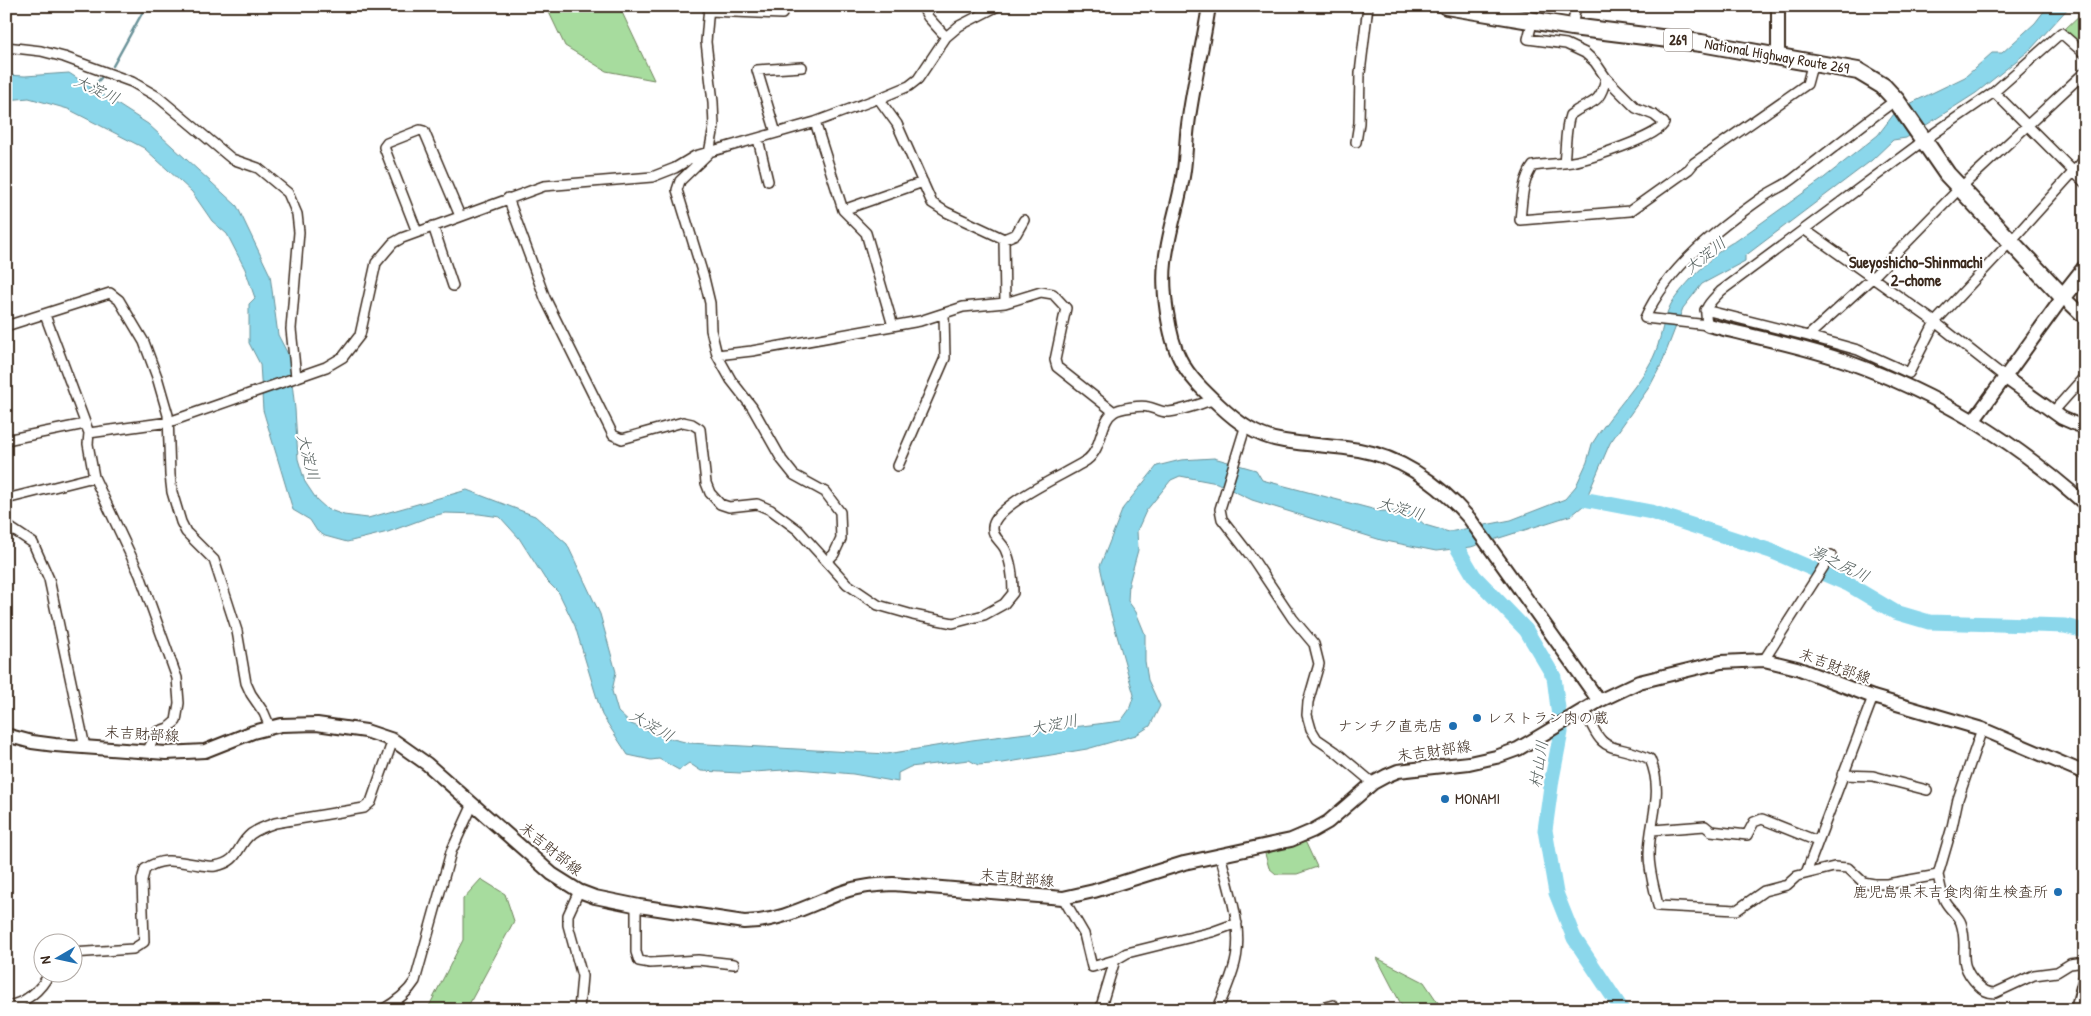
<svg xmlns="http://www.w3.org/2000/svg" width="2091" height="1016" font-family="'Patrick Hand','Klee One',sans-serif">
	<rect width="100%" height="100%" fill="#fff"/>
	<filter id="ink" filterUnits="userSpaceOnUse"><feTurbulence type="fractalNoise" baseFrequency=".02" numOctaves="2"/><feDisplacementMap in="SourceGraphic" scale="10" xChannelSelector="R" yChannelSelector="G"/><feConvolveMatrix kernelMatrix="1 2 1 2 8 2 1 2 1" color-interpolation-filters="sRGB"/></filter>
	<g filter="url(#ink)">
		<path fill="#a7dc9e" stroke="#71835e" d="M546 6H619L654 80 606 71 565 46Z
			M2085 10V51L2064 30Z
			M1305 841 1317 867 1297 874H1276L1269 868 1265 854Z
			M481 879 505 894 514 921 466 1010H427L463 940V899Z
			M1377 958 1424 982 1443 1010H1404Z"/>
		<path fill="#8bd7eb" stroke="#6b9299" d="M2048 6H2070L2031 49 1976 93 1906 138 1893 140 1872 160 1745 256V261L1702 284 1683 308 1661 365 1650 386 1610 443 1583 506 1572 515 1471 547 1436 551 1381 540 1252 500 1217 483 1180 476 1171 480 1146 511 1137 531 1138 550 1129 583 1128 601 1136 612 1145 634V661L1148 680 1160 706 1150 726 1136 735 1087 749 1003 763 978 765 969 760 910 767 898 773V782L853 774 798 769 740 773 701 771 689 763 679 770 659 759 651 760 628 755 602 715 575 626 559 593 545 579 519 538 500 517 479 514 445 513 429 517 388 532 347 542 325 536 317 531 310 520 293 510 263 410 260 364 249 343V304L255 298 245 269 227 234 212 221 192 192 144 148 68 109 29 98 6 100V75L25 76 69 73 148 124 237 206 270 275 278 335 289 356 295 409 298 459 305 482 317 500 327 509 344 515 368 518 467 490 535 516 567 544 600 614 616 672 612 691 618 712 631 724 665 737 689 743 887 754 972 740 1121 721 1129 710 1134 695 1110 611 1100 566 1123 508 1157 466 1181 460 1214 458 1256 470 1262 480 1380 511 1410 512 1425 525 1449 532 1511 520 1565 499 1576 486 1587 462 1592 444 1599 433C1616 408 1639 385 1653 358 1661 342 1662 321 1671 304 1680 289 1720 246 1736 241L1820 181 1878 135 1897 110 1965 77 1992 53H2002L2035 23Z"/>
		<g fill="none" stroke-linecap="round" stroke-linejoin="round">
			<path stroke="#6b9299" stroke-width="2.5" d="M113 66 146 6
				M90 90 101 78"/>
			<path stroke="#8bd7eb" stroke-width="15" d="M1583 499 1651 512 1771 551 1848 584 1895 612 1929 622 2065 626 2085 631
				M1452 539 1474 576 1526 630 1554 677 1561 732 1552 779 1545 830 1556 893 1574 938 1622 1010"/>
			<g stroke="#3b2a1e" stroke-width="12">
				<path id="street" d="M709 6 706 42 713 102 714 127 709 153 680 181 677 190 704 278 710 303 711 330 717 355 731 380 752 407 782 460 794 475 825 492 840 512 841 539 834 554 827 561
					M922 6 928 17 946 37
					M709 11 782 14
					M1533 19 1528 39 1566 44 1585 53 1595 62 1606 78 1636 108 1654 115 1664 123C1659 137 1588 159 1572 162 1559 164 1546 164 1533 166 1522 180 1522 203 1520 220L1630 211 1689 169 1694 163 1807 84 1813 62
					M1572 27 1576 6
					M6 47 41 51 64 57 132 82 158 97 232 159 258 168 288 193 297 214 299 232 291 329 296 377
					M1994 92 2085 183
					M885 96 881 102 897 124 932 203 946 212 1004 239 1016 234 1024 220
					M1896 100C1861 125 1827 153 1793 179 1784 186 1773 190 1763 197 1719 228 1667 268 1645 318L1708 325C1702 307 1709 304 1721 291L1923 141 1994 92 2061 33 2085 54
					M815 122 843 210 866 233 893 326
					M776 133 757 70 802 67
					M758 139 768 181
					M1356 142 1359 123 1360 73 1368 6
					M1564 163C1566 147 1565 130 1570 115 1591 99 1599 108 1606 78
					M508 198 545 298 613 435 622 439 683 422 692 424 700 429 706 483 710 493 720 504 729 507 757 504 771 510 798 530 847 584 878 605 913 615 953 623 984 615 1004 604 1013 593C1013 578 1012 563 1005 549 1001 541 992 537 993 527 995 504 1068 473 1087 460 1103 448 1100 420 1114 412 1119 408 1142 405 1148 407 1155 408 1161 413 1169 412 1184 410 1199 404 1213 400
					M843 210 923 182
					M433 226 453 286
					M1805 230 1935 322 2006 378
					M417 232 384 147 387 143 420 130 424 131 460 216
					M1004 239 1005 303
					M1705 310 1808 336 1871 279 1960 188 2085 72
					M45 315 89 433
					M6 326 110 293 119 300 144 342 157 377 168 415 170 475 172 492 181 522 186 532 214 560 237 631 246 683 251 694 264 713 270 727
					M1808 336 1858 350 1909 373 1935 322 2011 241 2085 159
					M717 355 752 351 920 321 963 307 1005 303 1041 292 1053 294 1066 308 1055 360 1057 367 1114 412
					M2053 412 2085 376
					M1245 428 1220 509 1222 519 1253 559 1293 619 1314 644 1319 664 1308 702 1307 715 1311 729 1317 739 1336 752 1373 783
					M6 440 85 424
					M898 466 945 358 944 314
					M94 477 140 575 177 678 179 703 176 721 168 728 157 732 147 752
					M6 499 94 477 88 444 89 433 169 422 326 367 343 357 360 335 376 263 393 243 402 238 544 186 652 177 675 168 695 156 815 122 885 96 909 86 918 79 946 37 959 26 998 6
					M6 525 33 543 49 579 85 747
					M1764 660 1831 555
					M1585 710C1605 760 1609 740 1650 759 1665 795 1649 820 1649 855 1649 872 1655 890 1658 906L1737 910 1764 891 1787 885 1797 876 1834 867 1848 868 1863 882 1874 884H1887L1938 875 1952 827 1958 799 1982 729
					M1842 775 1873 776 1927 790
					M1653 830 1705 826 1711 831 1747 835 1754 822 1762 819 1817 841
					M1806 873 1873 697
					M1938 875C1940 883 1941 893 1945 901 1949 909 1958 915 1961 923 1970 950 1954 961 1978 985 1983 990 1987 993 1995 993L2034 975 2057 972 2070 964 2085 962
					M1063 898 1084 934 1092 967 1115 960
					M636 905V952L639 961 650 963 698 960 734 964
					M72 953 133 949 144 942 142 880 145 869C164 856 178 862 200 865 204 865 210 867 215 866 240 862 236 846 251 834 258 829 266 826 275 823L364 808 371 802 393 740
					M6 1006C25 1004 41 990 49 974
					M382 1010C396 1002 407 994 415 981L451 852 473 804
					M579 1010 582 976 568 925V915L579 891
					M1100 1010 1115 960 1127 953 1212 932 1237 923
					M1217 1010C1223 997 1229 983 1233 970 1246 932 1229 891 1220 854
					M1313 1010 1333 1005 1338 1010"/>
			</g>
			<g stroke="#3b2a1e" stroke-width="16">
				<path id="secondary" d="M1209 6C1203 46 1193 85 1188 125 1186 140 1186 155 1184 170 1180 201 1168 232 1165 263 1162 289 1168 336 1180 359 1189 377 1205 392 1219 405 1238 423 1257 437 1284 441 1308 445 1334 446 1359 450 1404 458 1439 484 1469 518L1599 701
					M1778 55V6
					M1708 325C1754 337 1803 346 1848 362 1940 395 2012 439 2085 504
					M2006 378 2062 418 2085 428
					M1974 420 2063 297 2085 318
					M6 735 32 742 55 745 166 753 205 751 253 732 281 725 317 724 366 731 393 740 427 764 552 874 579 891 595 897 639 906 744 922C780 922 810 905 843 892 859 886 876 885 893 884L1063 898 1094 891 1184 863 1291 840 1312 831 1328 822 1373 783 1386 776 1398 771 1469 763 1496 757 1518 749 1599 701 1639 682 1721 662 1764 660 1797 668 1873 697 1982 729 2085 773
					M2077 1010 2085 979"/>
			</g>
			<g stroke="#3b2a1e" stroke-width="20">
				<path id="highway" d="M1446 6 1572 27 1701 43 1858 71 1883 86 1896 100 1947 174 2063 297 2085 269"/>
			</g>
			<use href="#street" stroke="#fff" stroke-width="9"/>
			<use href="#secondary" stroke="#fff" stroke-width="12"/>
			<use href="#highway" stroke="#fff" stroke-width="16"/>
		</g>
	</g>
	<g fill="#1f6fb2" stroke="#fff" stroke-width="2">
		<circle cx="1477" cy="718" r="5"/>
		<circle cx="1453" cy="726" r="5"/>
		<circle cx="1445" cy="799" r="5"/>
		<circle cx="2058" cy="892" r="5"/>
	</g>
	<g text-anchor="middle" stroke-width="4" stroke-linejoin="round" paint-order="stroke">
		<rect fill="#fff" stroke="#766a62" stroke-width="1" x="1664" y="28.5" width="28" height="23" rx="4"/>
		<g font-size="14" font-weight="bold" fill="#3b2a1e">
			<text x="1678" y="45">269</text>
		</g>
		<g font-size="15" fill="#3b2a1e" stroke="#fff">
			<text transform="translate(1777 56) rotate(10)" y="5">National Highway Route 269</text>
			<text transform="translate(1835 666) rotate(20)" y="5">末吉財部線</text>
			<text transform="translate(142 734) rotate(3)" y="5">末吉財部線</text>
			<text transform="translate(1434 751) rotate(-8)" y="5">末吉財部線</text>
			<text transform="translate(551 849) rotate(39)" y="5">末吉財部線</text>
			<text transform="translate(1017 878) rotate(5)" y="5">末吉財部線</text>
		</g>
		<g font-size="15" fill="#3b2a1e" stroke="#fff" text-anchor="start">
			<text x="1487" y="723">レストラン肉の蔵</text>
			<text x="1443" y="731" text-anchor="end">ナンチク直売店</text>
			<text x="1455" y="804">MONAMI</text>
			<text x="2048" y="897" text-anchor="end">鹿児島県末吉食肉衛生検査所</text>
		</g>
		<g font-size="16" font-style="italic" fill="#535e5c" stroke="#fff">
			<text transform="translate(97 89) rotate(25)" y="6">大淀川</text>
			<text transform="translate(1705 255) rotate(-39)" y="6">大淀川</text>
			<text transform="translate(309 457) rotate(76)" y="6">大淀川</text>
			<text transform="translate(1401 508) rotate(16)" y="6">大淀川</text>
			<text transform="translate(1840 563) rotate(26)" y="6">湯之尻川</text>
			<text transform="translate(1054 724) rotate(-11)" y="6">大淀川</text>
			<text transform="translate(652 725) rotate(30)" y="6">大淀川</text>
			<text transform="translate(1538 764) rotate(-81)" y="6">村山川</text>
		</g>
		<g font-size="16" font-weight="bold" fill="#3b2a1e" stroke="#fff">
			<text x="1916" y="268">Sueyoshicho-Shinmachi<tspan x="1916" dy="18">2-chome</tspan></text>
		</g>
	</g>
	<rect width="2091" height="1016" fill="none" stroke="#fff" stroke-width="25"/>
	<rect x="12" y="12" width="2066" height="991" fill="none" stroke="#3b2a1e" stroke-width="2" filter="url(#ink)"/>
	<g transform="translate(58 958) rotate(261)"><circle r="24" fill="#ffffff" stroke="#b1aaa5"/>
	<path d="M0-4L9 19L0 12L-9 19Z" fill="#1f6fb2"/>
	<text y="-8" font-size="14" font-weight="bold" text-anchor="middle" fill="#3b2a1e">N</text>
	</g>
</svg>
